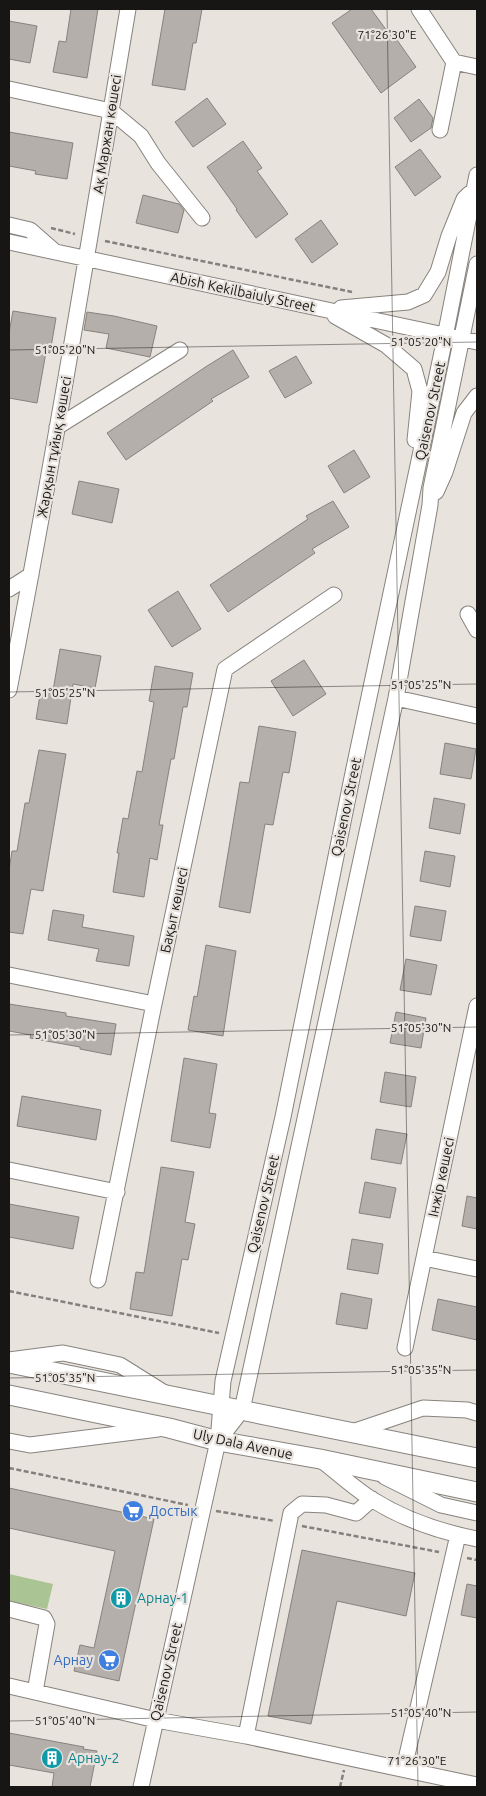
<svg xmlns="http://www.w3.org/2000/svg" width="486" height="1796" font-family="Ubuntu,sans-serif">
	<rect width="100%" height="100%" fill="#e8e3dd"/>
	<path fill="#abc493" d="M9 1574 53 1584 47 1609 9 1601Z"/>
	<path fill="#b4afaa" stroke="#87827d" d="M71 9H98L87 78 53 72 59 41 66 42Z
		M165 9H202L196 43H193L185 90 152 85Z
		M352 9H371L395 42 397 40 416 67 381 93 332 23Z
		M9 21 37 26 30 63 9 59Z
		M207 98 226 124 193 147 175 122Z
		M419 99 433 118 431 128 411 142 394 118Z
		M9 132 73 143 67 179 35 174 36 171 9 166Z
		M243 141 262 168 257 171 288 214 256 238 236 210 237 209 207 167Z
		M420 149 441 177 415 196 395 167Z
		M143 195 179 204 184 210 178 233 136 223Z
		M321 220 338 244 312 263 295 239Z
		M13 311 56 318 50 353 46 352 37 403 9 398V333Z
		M87 312 114 316 157 326 150 357 106 348 109 334 84 330Z
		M233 350 249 377 211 399 213 401 126 460 107 433 207 366Z
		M296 356 312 383 285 398 269 371Z
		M354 450 370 477 344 493 328 466Z
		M79 481 119 489 112 523 72 514Z
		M333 501 349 527 312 549 315 553 228 612 210 585 308 519 306 516Z
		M178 591 201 629 172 647 148 610Z
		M60 649 101 656 95 688 73 684 67 724 36 719 41 689 53 691Z
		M304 660 326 694 293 716 271 681Z
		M155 666 193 673 187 707H183L174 759H171L159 825H163L157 860 150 858 144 897 113 892 119 853H117L123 818 128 819 137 771 142 772 154 702 149 701Z
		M259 726 296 732 289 773 283 772 273 825 265 824 250 913 219 907 240 782 249 783Z
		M445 743 476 749 471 779 440 774Z
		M39 750 66 754 43 891 31 889 23 934 9 932V870L12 851H17L25 803H29Z
		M434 798 465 804 460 834 429 828Z
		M425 851 455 856 450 887 420 881Z
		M415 906 446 911 441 941 410 936Z
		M53 910 84 915 82 927 134 936 129 966 96 961 99 949 48 940Z
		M206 945 236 951 223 1036 188 1030 194 996 197 997Z
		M406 959 437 965 431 995 400 990Z
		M9 1004 66 1013V1016L116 1024 111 1055 80 1049V1047L30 1038 31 1035 9 1031Z
		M396 1012 426 1018 421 1048 390 1043Z
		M184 1058 217 1064 209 1113 216 1114 210 1148 171 1141Z
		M385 1072 416 1077 411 1107 380 1102Z
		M22 1096 101 1110 96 1140 17 1126Z
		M376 1129 407 1134 401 1164 371 1159Z
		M161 1167 194 1172 185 1222 195 1224 188 1260 182 1259 172 1316 130 1309 136 1272 144 1273Z
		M365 1182 396 1188 390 1218 359 1213Z
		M467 1196 477 1198V1229L462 1226Z
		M9 1204 79 1217 73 1249 9 1237Z
		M352 1239 383 1244 378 1274 347 1269Z
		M341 1293 372 1299 367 1329 336 1324Z
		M438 1299 477 1307V1340L432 1330Z
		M9 1488 154 1519 119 1681 74 1671 80 1645 94 1648 115 1551 9 1528Z
		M302 1550 415 1573 406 1616 337 1601 311 1724 268 1716Z
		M467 1584 477 1586V1618L461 1615Z
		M9 1733 84 1747 83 1749 97 1751 90 1787H52L54 1773 9 1765Z"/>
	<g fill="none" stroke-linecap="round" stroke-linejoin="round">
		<g stroke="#88837e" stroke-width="17">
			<path id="minor" d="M419 9 454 62 477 67
				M9 89 111 111 141 136 158 163 202 218
				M440 130 454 62
				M9 225 30 230 54 251
				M9 242 477 342
				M341 308 408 302 424 295 438 272 449 236 464 199 469 194
				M335 316 386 345 414 369 420 391 415 440
				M57 427 180 350
				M436 492 445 472 464 413 477 396
				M9 589 31 575
				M468 614 477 630
				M9 690C53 464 90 236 128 9
				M396 698 477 716
				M9 975 154 1004
				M9 1170 117 1192
				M424 1258 477 1269
				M98 1280 154 1004 225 669 334 595
				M405 1348 477 1006
				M9 1360 63 1353 120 1365 163 1392
				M352 1432 423 1408 467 1410 477 1413
				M9 1441 30 1445 158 1429
				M218 1441 242 1410 396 698 430 505 431 488 477 264
				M321 1460C338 1473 355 1489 373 1500 405 1520 441 1532 477 1539
				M385 1477 441 1505 477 1513
				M9 1609 44 1618 47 1624 35 1692
				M9 1686 156 1720 246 1736 477 1785
				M246 1736 291 1513 302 1504 326 1505 356 1513 372 1499
				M404 1768 458 1535
				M141 1787 218 1441 223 1381 283 1117 354 768 442 352 477 175"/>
		</g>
		<g stroke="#88837e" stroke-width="21">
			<path id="major" d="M9 1363 477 1458
				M9 1395 169 1428 218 1441 320 1459 477 1492"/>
		</g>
		<path stroke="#84817d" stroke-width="2.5" stroke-dasharray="5 2.5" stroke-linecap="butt" d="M51 228 75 234
			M105 241 352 292
			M9 1291 219 1333
			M9 1468 188 1505
			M216 1511 275 1521
			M302 1526 439 1552
			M467 1558 477 1560
			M340 1787 344 1770"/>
		<use href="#minor" stroke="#fff" stroke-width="15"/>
		<use href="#major" stroke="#fff" stroke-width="19"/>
	</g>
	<path fill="none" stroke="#181615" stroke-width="1" stroke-opacity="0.45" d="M387 9 418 1787M9 350 477 342M9 692 477 684M9 1035 477 1027M9 1378 477 1370M9 1721 477 1712"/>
	<defs>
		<g id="supermarket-disc" transform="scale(1.125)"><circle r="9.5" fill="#3f7fe0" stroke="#e8e3dd"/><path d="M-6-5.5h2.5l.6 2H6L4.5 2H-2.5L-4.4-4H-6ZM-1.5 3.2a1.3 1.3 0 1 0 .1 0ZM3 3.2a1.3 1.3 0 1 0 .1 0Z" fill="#fff"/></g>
		<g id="building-disc" transform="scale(1.125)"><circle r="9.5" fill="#0f9aa8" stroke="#e8e3dd"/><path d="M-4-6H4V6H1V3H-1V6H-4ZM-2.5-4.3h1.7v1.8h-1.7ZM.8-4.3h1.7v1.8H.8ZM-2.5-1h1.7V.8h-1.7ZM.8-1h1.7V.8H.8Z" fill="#fff"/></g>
	</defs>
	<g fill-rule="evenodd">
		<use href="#supermarket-disc" x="133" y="1511"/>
		<use href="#building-disc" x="121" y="1598"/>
		<use href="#supermarket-disc" x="109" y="1660"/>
		<use href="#building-disc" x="52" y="1758"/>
	</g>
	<g text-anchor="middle" stroke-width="4.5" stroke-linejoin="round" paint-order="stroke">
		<g font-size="14" fill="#181615" stroke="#e8e3dd">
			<text transform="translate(107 134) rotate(-81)" y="5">Ақ Маржан көшесі</text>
			<text transform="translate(243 292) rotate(12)" y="5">Abish Kekilbaiuly Street</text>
			<text transform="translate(430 411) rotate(-78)" y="5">Qaisenov Street</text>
			<text transform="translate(54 447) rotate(-80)" y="5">Жарқын тұйық көшесі</text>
			<text transform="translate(346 807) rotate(-78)" y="5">Qaisenov Street</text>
			<text transform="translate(174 910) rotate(-78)" y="5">Бақыт көшесі</text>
			<text transform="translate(441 1177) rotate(-78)" y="5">Інжір көшесі</text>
			<text transform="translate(263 1204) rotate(-77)" y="5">Qaisenov Street</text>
			<text transform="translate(243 1444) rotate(12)" y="5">Uly Dala Avenue</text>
			<text transform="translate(166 1672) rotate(-77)" y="5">Qaisenov Street</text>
		</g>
		<g font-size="14" fill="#366cbe" stroke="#e8e3dd" text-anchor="start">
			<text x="149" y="1516">Достык</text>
			<text x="93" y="1665" text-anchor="end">Арнау</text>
		</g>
		<g font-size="14" fill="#0d838f" stroke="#e8e3dd" text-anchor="start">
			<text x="137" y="1603">Арнау-1</text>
			<text x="68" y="1763">Арнау-2</text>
		</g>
	</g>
	<g font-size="12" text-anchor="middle" fill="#181615" stroke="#e8e3dd" stroke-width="4.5" stroke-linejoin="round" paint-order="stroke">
		<text x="387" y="39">71°26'30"E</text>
		<text x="421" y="346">51°05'20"N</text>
		<text x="65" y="354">51°05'20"N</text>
		<text x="421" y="689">51°05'25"N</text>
		<text x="65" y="697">51°05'25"N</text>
		<text x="421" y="1032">51°05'30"N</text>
		<text x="65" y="1039">51°05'30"N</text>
		<text x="421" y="1374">51°05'35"N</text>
		<text x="65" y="1382">51°05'35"N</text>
		<text x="421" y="1717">51°05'40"N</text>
		<text x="65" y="1725">51°05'40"N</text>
		<text x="417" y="1765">71°26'30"E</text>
	</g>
	<rect width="486" height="1796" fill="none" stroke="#181615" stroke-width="20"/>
</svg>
